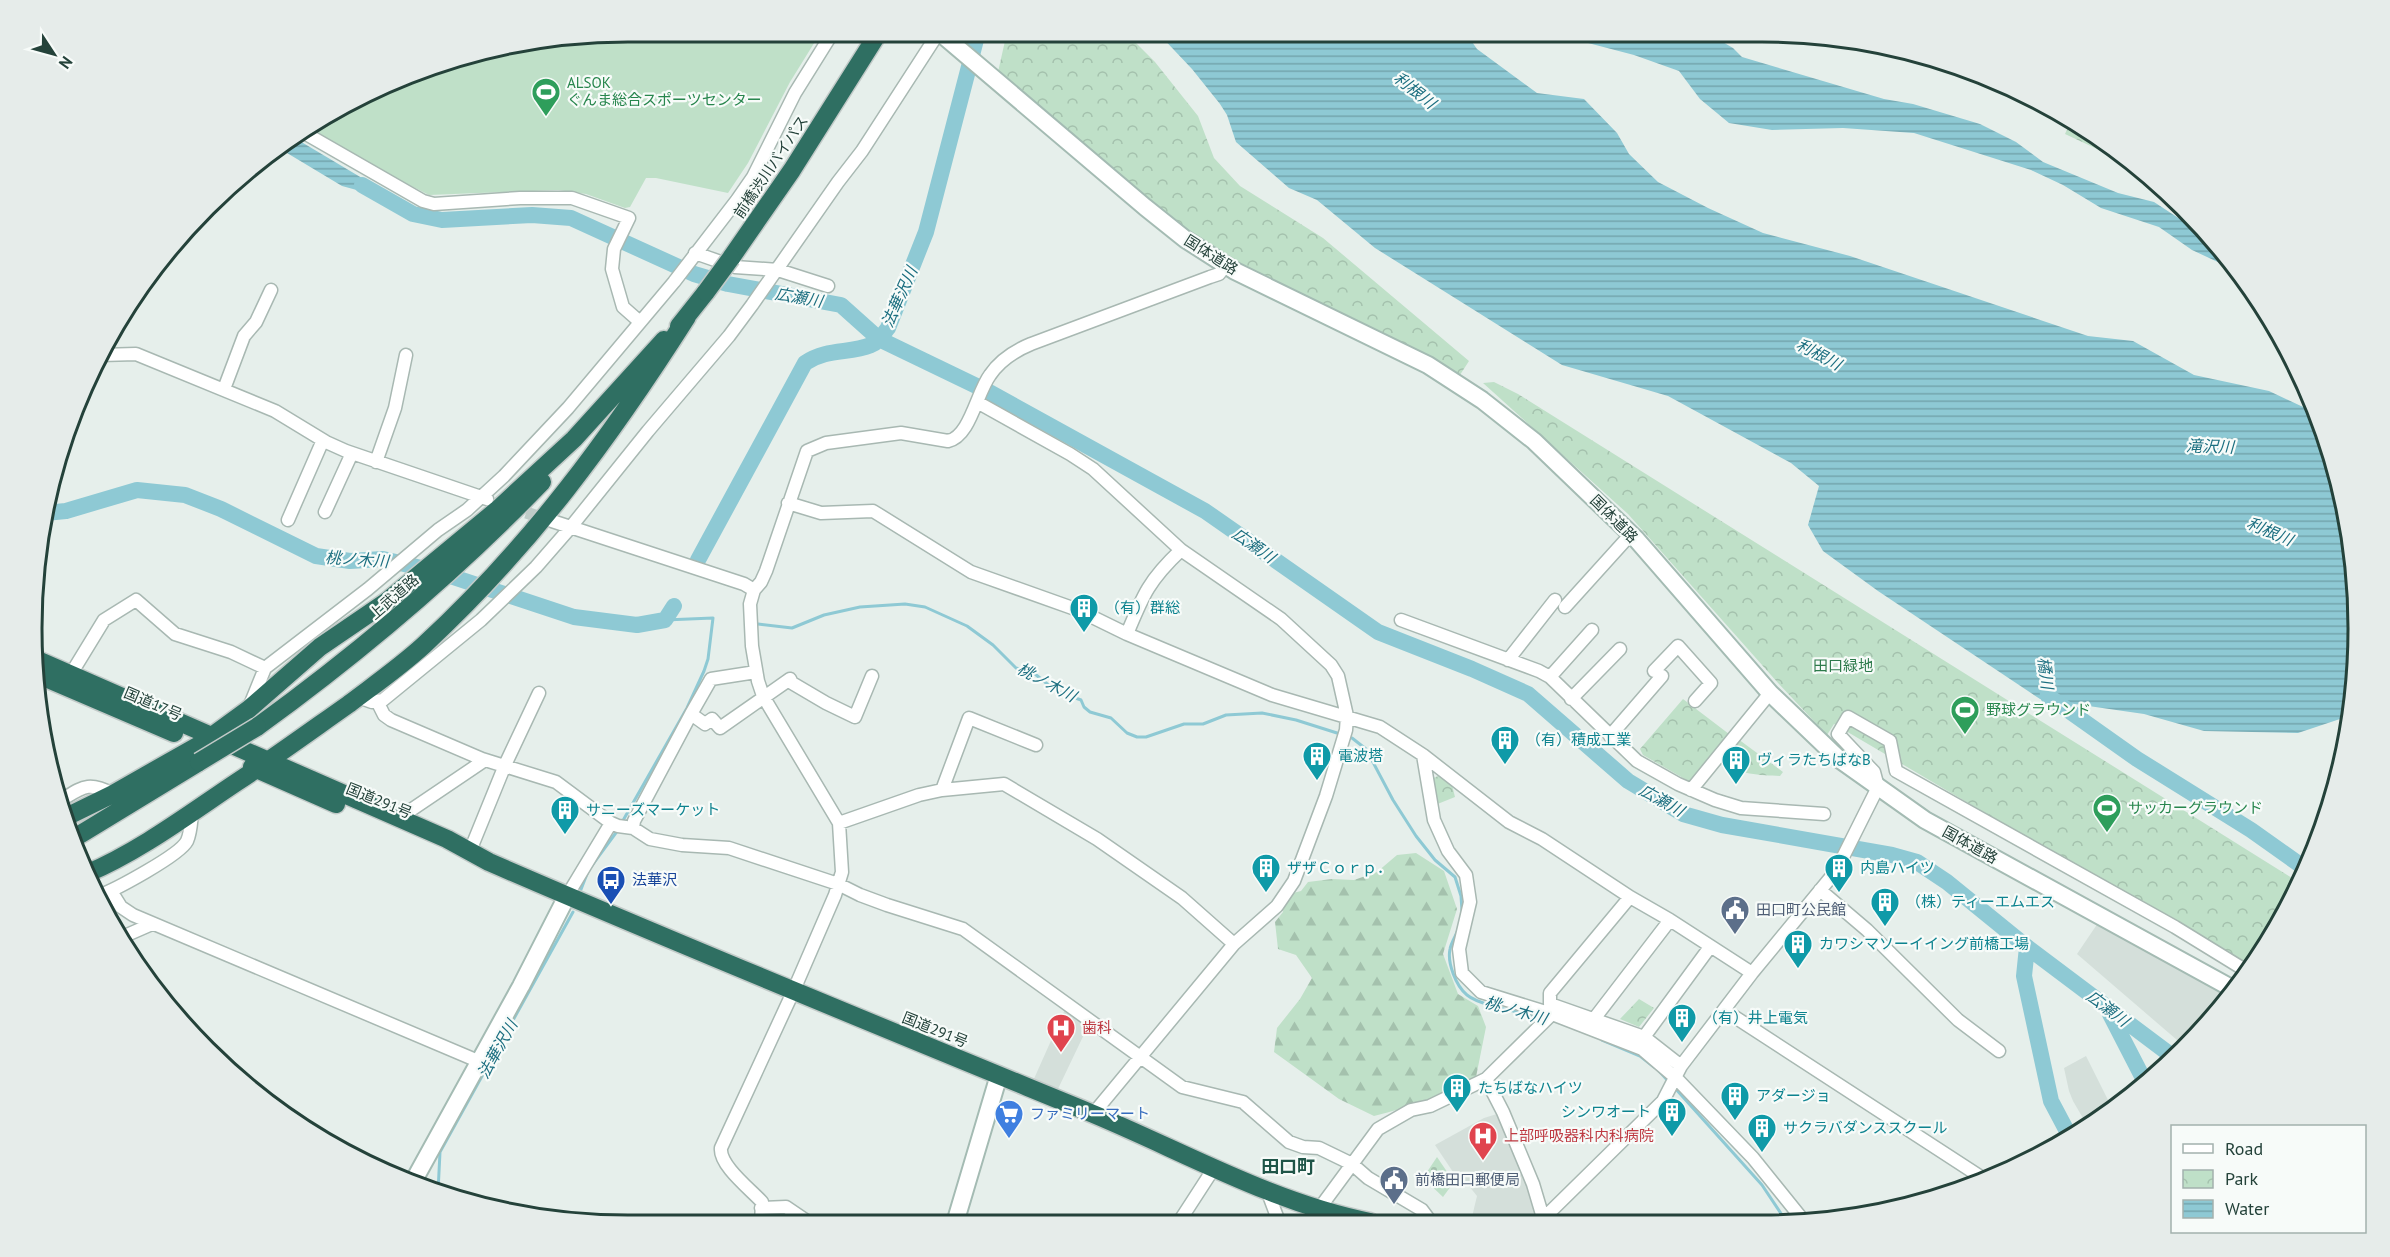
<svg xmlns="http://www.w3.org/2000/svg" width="2390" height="1257" font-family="'PT Sans','Noto Sans JP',sans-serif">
	<defs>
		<pattern id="forest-firs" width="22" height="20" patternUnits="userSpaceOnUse" patternTransform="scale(1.5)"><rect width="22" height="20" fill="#bfe0c8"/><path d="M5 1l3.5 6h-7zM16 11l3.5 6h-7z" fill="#a4c1ad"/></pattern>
		<pattern id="cemetery-stones" width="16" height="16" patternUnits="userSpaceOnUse" patternTransform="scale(1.5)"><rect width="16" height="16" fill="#bfe0c8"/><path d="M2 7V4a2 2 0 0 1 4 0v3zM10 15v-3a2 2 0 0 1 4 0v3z" fill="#a4c1ad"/></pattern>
		<pattern id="park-crowns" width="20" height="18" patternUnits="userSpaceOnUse" patternTransform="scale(1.5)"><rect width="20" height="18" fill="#bfe0c8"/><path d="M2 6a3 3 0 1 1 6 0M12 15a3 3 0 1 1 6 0" fill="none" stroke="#a4c1ad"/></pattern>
		<pattern id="water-rules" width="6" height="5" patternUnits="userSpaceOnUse" patternTransform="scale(1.5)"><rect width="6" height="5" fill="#8ec9d4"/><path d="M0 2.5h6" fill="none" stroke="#74a5ad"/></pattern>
	</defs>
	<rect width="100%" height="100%" fill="#e6efeb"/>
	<path fill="#d4dfda" d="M2102 917 2233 989 2210 1022 2184 1046 2077 954Z
		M1066 1007 1089 1024 1057 1091 1033 1081Z
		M2086 1056 2112 1108 2092 1126 2087 1125 2073 1101 2069 1091 2064 1068Z
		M1500 1113 1541 1217 1471 1221 1477 1196 1469 1186 1457 1178 1435 1145 1484 1118Z"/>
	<path fill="#bfe0c8" d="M629 32H821L790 82 748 163 728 193 656 178H646L630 207 625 208 586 194 558 190 429 195 364 162 307 127 330 111 436 63 512 43Z"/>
	<path fill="url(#forest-firs)" d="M1416 853 1444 871 1457 909 1443 954 1458 994 1478 1006 1486 1027 1476 1077C1444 1095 1410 1107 1374 1116L1339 1099 1274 1052 1277 1028 1300 999 1312 978 1296 955 1278 949 1275 922 1283 912 1285 895 1301 891 1308 882 1332 879 1354 880 1377 872 1397 855Z"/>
	<path fill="url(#cemetery-stones)" d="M1437 1157 1454 1182 1443 1197 1423 1178Z"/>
	<path fill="url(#park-crowns)" d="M1007 32H1125L1155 62 1198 116 1214 158 1240 186 1323 238 1469 361 1458 378 1245 270 1179 226 998 72Z
		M2071 121 2125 155 2140 169 2065 134Z
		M1494 382 1518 394 2300 883 2297 893 2247 967 1834 724 1827 735 1778 683 1628 514 1483 383Z
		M1683 699 1729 734 1690 782 1643 755 1640 749Z
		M1738 739 1783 772 1780 776C1759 775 1738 775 1720 761Z
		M1443 774 1451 781 1455 797 1435 805 1431 779Z
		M1639 999 1654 1008 1639 1027 1620 1019Z"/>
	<path fill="url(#water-rules)" d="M1157 32H1465L1477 49 1537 93 1584 99 1617 133 1629 154 1658 182 1708 208 1763 233 1850 256 2088 336 2133 341 2194 375 2269 391 2316 413 2327 437 2353 551 2357 668 2349 716 2298 733 2204 731 2144 714 2040 699 1878 591 1823 551 1808 525 1819 486 1791 463 1668 396 1562 365 1375 248 1317 200 1289 188 1236 142 1227 115 1220 104 1192 69Z
		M1546 32 1709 34 1733 48 1742 57 1884 99 1913 104 1980 124 2016 142 2043 162 2118 193 2154 202 2215 242 2235 270 2192 250 2159 227 2101 208 2063 185 2031 170 1914 133 1843 128 1772 130 1729 123 1700 99 1679 71 1634 55Z
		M292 137H293L404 203 342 186 277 147Z"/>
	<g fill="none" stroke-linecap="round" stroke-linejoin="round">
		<path stroke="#8ec9d4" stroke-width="3" d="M758 624 792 628 824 615 860 607 905 604 925 607 967 626 993 645 1016 668 1035 674 1056 691 1081 700 1084 707 1090 712 1111 718 1127 733 1137 737H1146L1184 724H1203L1226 715 1262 713 1296 720 1337 733
			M1352 738 1366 749 1393 800 1416 836 1435 860 1455 877 1461 896 1462 911
			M621 824 687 708 704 671 708 659 713 618 665 620
			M590 868 618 830
			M580 892 587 874
			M1457 932C1455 937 1451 943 1450 949 1447 963 1456 986 1467 995 1480 1006 1525 1013 1543 1018
			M1602 1040 1640 1056 1654 1067
			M1659 1071 1669 1082
			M1674 1087 1762 1185 1786 1221
			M438 1192 440 1152 573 912"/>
		<path stroke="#8ec9d4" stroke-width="16" d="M362 185 413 214 442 220 532 215 571 218 694 274 728 284 841 305 879 339 991 393 1205 511 1378 632 1472 669 1528 694 1628 781 1683 814 1722 825 1892 855 1917 862 1947 882 2027 947 2172 1056
			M45 513 66 511 137 490 185 495 221 509 316 556 350 561 383 559 438 572 574 617 637 625 665 620 674 606
			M698 560 805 363C828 348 849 354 871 345 879 342 883 334 888 328L926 232 978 32
			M2047 683 2048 696 2137 759 2251 830 2306 869
			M2027 947 2024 976 2051 1101 2069 1135
			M2110 1014 2144 1080"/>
		<path stroke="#bfccc8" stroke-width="12" stroke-dasharray="12 6" stroke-linecap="butt" d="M509 507 549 520"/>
		<g stroke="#a8b8b2" stroke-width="15">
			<path id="street" d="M301 131 423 201 434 204 520 198H572L629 218 614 249 612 269 623 307 640 322
				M695 253 735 267 778 270 828 286
				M101 355 136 354 275 411 326 442 346 451 487 499
				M224 389 244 336 256 322 271 290
				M977 402 1070 454 1093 469 1181 550 1281 619 1331 665 1338 676 1347 716 1346 730 1326 796 1294 881 1277 906 1234 944
				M376 462 395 408 406 355
				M788 503 821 513 873 511 971 572 1078 610 1127 634 1272 695 1380 727 1423 755 1509 822 1542 839 1630 897 1670 920 1752 973
				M325 512 352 453
				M288 520 323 440
				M552 521 744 584 754 590
				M1565 607 1631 534
				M1401 620 1539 671 1550 677 1637 761 1678 784 1715 800 1741 808 1824 814
				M1127 634C1143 595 1149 580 1181 550
				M1508 660 1555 600
				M1654 671 1678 646 1711 683 1695 701
				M71 674 104 620 136 600 175 634 231 652 265 668
				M1550 677 1592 630
				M358 697 372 702 383 700 481 620 536 567 570 528 648 431 729 336 752 305 838 182 862 151 939 32
				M1571 699 1620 649
				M378 703 384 715 391 720 482 759 556 782 611 823 618 826 633 828 650 839 682 845 729 848 838 884 860 895 887 905 963 929 1182 1087 1243 1102 1289 1142 1303 1147 1319 1148 1352 1164 1368 1178 1422 1210 1431 1222
				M250 705 265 668 368 589 438 530 467 510 504 476 568 408 674 282 737 200 753 177 795 93 833 32
				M691 714 711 679 756 672
				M1610 736 1662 676
				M1423 755 1434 820 1448 851 1466 875 1470 902 1459 949 1462 973 1481 992 1552 1014 1642 1049 1676 1078 1753 1158 1803 1220
				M942 790 969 718 1036 745
				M1691 790 1770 693
				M58 802C82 788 87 780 113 794
				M406 821 411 810 485 760
				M839 823 919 795 942 790 1004 784 1097 839 1182 898 1234 944 1093 1114
				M633 828 634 821 691 714 705 724 712 719 720 728 790 679 792 683 826 703 855 717 872 676
				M470 851 505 765 539 693
				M1820 890 1867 930 1958 1020 1999 1051
				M111 891 121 907 133 915 478 1061
				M98 896C115 890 180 855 187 841 191 832 191 822 192 813
				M567 896 611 823
				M1630 897 1550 993V1004L1644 1037 1681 1066
				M120 938 152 924
				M1724 1010 1987 1181
				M1594 1019 1670 920
				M1644 1037 1710 947
				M1486 1079 1503 1112 1533 1184 1544 1221
				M1267 1190 1279 1222
				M761 1208 786 1207 811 1224
				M1319 1209 1378 1129 1411 1110 1430 1106 1486 1079 1552 1014
				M1546 1221 1549 1213 1663 1101 1681 1066 1752 973 1836 871 1878 787 1874 772 1838 734 1848 717 1890 741 1896 771 2175 927 2245 970
				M1179 1222 1214 1168
				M761 1224 762 1202C750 1189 719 1165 721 1148L793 992 835 895 842 872 839 823 763 696 758 681 752 646 750 604 754 590 761 582 766 571 807 451 826 443 901 433 948 441C970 437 977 392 990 375 1000 360 1014 351 1031 344L1210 277 1219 274 1226 265"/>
		</g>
		<g stroke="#a4bbb3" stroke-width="20">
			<path id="secondary" d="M939 32 1145 207 1185 239 1235 271 1428 365 1482 400 1534 441 1636 539 1770 693 1839 759 1925 820 2233 989
				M413 1182 521 986 567 896
				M955 1223 999 1075"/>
		</g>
		<g stroke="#c2cac8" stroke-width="21">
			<path id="highway" d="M731 258 792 170 879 32
				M679 326 706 292
				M33 658 447 839 489 862C687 948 886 1029 1086 1111 1179 1149 1270 1202 1370 1222
				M34 673 174 733
				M257 727C359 653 454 573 542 482
				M252 767 336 804
				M64 818 113 794 201 744 249 709 320 647 386 602 497 510 574 439 664 340
				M71 840 199 762
				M86 874C140 851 189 814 237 782 275 757 312 730 349 704 374 685 400 667 424 645 530 547 610 438 687 317"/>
		</g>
		<use href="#street" stroke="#fff" stroke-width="12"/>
		<use href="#secondary" stroke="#fff" stroke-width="16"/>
		<use href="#highway" stroke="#2f6f62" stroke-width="18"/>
		<g stroke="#c2cac8" stroke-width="21" stroke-linecap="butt">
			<path id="highway-bridge" d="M706 292 731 258
				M199 762 257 727"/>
		</g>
		<use href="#highway-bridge" stroke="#2f6f62" stroke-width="18"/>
	</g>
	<defs>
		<g id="stadium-pin" transform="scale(1.5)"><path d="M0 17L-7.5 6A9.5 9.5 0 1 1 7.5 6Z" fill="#2e9e5b" stroke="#f7fbf9"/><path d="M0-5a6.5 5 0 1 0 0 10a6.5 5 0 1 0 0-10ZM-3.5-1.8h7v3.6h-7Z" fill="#fff"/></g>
		<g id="building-pin" transform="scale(1.5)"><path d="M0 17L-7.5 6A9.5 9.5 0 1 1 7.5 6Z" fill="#0f9aa8" stroke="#f7fbf9"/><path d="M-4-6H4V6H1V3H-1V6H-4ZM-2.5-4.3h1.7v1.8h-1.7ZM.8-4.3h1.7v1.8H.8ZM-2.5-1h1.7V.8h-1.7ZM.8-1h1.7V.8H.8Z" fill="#fff"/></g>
		<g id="bus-pin" transform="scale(1.5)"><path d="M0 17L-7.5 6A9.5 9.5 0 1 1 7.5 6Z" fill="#1a4fb4" stroke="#f7fbf9"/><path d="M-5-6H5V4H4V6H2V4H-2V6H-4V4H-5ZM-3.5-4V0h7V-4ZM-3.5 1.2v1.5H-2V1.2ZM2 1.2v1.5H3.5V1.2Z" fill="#fff"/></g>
		<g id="civic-pin" transform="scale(1.5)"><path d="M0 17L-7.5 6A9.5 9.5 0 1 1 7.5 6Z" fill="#5c6f8a" stroke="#f7fbf9"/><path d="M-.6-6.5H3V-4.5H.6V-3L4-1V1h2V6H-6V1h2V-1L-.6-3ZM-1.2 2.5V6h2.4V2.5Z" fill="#fff"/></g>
		<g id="hospital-pin" transform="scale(1.5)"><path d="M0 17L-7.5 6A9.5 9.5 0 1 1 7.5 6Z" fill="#e0444e" stroke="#f7fbf9"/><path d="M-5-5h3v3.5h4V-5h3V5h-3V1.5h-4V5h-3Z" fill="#fff"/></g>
		<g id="supermarket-pin" transform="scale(1.5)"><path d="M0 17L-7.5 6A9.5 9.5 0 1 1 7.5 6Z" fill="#3f7fe0" stroke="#f7fbf9"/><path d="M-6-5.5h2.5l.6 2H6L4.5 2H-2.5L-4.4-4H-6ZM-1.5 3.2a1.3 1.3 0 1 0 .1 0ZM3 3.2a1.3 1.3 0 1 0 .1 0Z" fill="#fff"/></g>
	</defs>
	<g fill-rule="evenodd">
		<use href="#stadium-pin" x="546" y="92"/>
		<use href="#building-pin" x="1084" y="608"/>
		<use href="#stadium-pin" x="1965" y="710"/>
		<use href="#building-pin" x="1505" y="740"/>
		<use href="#building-pin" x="1317" y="756"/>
		<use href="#building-pin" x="1736" y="760"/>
		<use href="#stadium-pin" x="2107" y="808"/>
		<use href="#building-pin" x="565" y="810"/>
		<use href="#building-pin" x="1266" y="868"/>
		<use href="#building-pin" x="1839" y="868"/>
		<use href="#bus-pin" x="611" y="880"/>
		<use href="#building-pin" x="1885" y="902"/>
		<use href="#civic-pin" x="1735" y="910"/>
		<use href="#building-pin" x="1798" y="944"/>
		<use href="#building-pin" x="1682" y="1018"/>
		<use href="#hospital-pin" x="1061" y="1028"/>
		<use href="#building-pin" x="1457" y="1088"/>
		<use href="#building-pin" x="1735" y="1096"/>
		<use href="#building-pin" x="1672" y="1112"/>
		<use href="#supermarket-pin" x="1009" y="1114"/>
		<use href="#building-pin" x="1762" y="1128"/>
		<use href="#hospital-pin" x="1483" y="1136"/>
		<use href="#civic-pin" x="1394" y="1180"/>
	</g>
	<g text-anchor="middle" stroke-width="4.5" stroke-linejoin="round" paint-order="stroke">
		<g font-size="15" fill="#27864d" stroke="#f7fbf9" text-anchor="start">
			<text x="567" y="88">ALSOK<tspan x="567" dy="17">ぐんま総合スポーツセンター</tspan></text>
			<text x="1986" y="715">野球グラウンド</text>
			<text x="2128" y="813">サッカーグラウンド</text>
		</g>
		<g font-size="15" fill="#24423a" stroke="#f7fbf9">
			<text transform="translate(771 167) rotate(-56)" y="5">前橋渋川バイパス</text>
			<text transform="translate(1211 255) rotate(32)" y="5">国体道路</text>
			<text transform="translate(1614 519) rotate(45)" y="5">国体道路</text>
			<text transform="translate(394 597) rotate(-41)" y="5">上武道路</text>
			<text transform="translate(153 704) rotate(23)" y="5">国道17号</text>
			<text transform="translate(379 801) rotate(22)" y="5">国道291号</text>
			<text transform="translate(1970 845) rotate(29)" y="5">国体道路</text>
			<text transform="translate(935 1030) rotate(22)" y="5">国道291号</text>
		</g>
		<g font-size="15" fill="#0d838f" stroke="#f7fbf9" text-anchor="start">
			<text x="1105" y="613">（有）群総</text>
			<text x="1526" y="745">（有）積成工業</text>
			<text x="1338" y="761">電波塔</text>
			<text x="1757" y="765">ヴィラたちばなB</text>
			<text x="586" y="815">サニーズマーケット</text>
			<text x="1287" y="873">ザザＣｏｒｐ．</text>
			<text x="1860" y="873">内島ハイツ</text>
			<text x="1906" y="907">（株）ティーエムエス</text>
			<text x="1819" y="949">カワシマソーイイング前橋工場</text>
			<text x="1703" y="1023">（有）井上電気</text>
			<text x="1478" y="1093">たちばなハイツ</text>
			<text x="1756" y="1101">アダージョ</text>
			<text x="1651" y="1117" text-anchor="end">シンワオート</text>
			<text x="1783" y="1133">サクラバダンススクール</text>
		</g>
		<g font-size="15" fill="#2d7a4b" stroke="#f7fbf9">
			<text x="1843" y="671">田口緑地</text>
		</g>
		<g font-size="15" fill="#164399" stroke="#f7fbf9" text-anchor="start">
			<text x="632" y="885">法華沢</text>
		</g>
		<g font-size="15" fill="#4e5e75" stroke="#f7fbf9" text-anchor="start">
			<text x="1756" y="915">田口町公民館</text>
			<text x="1415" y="1185">前橋田口郵便局</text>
		</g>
		<g font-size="15" fill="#be3a42" stroke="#f7fbf9" text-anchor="start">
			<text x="1082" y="1033">歯科</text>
			<text x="1504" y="1141">上部呼吸器科内科病院</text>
		</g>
		<g font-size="15" fill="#366cbe" stroke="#f7fbf9" text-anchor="start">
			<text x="1030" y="1119">ファミリーマート</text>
		</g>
		<g font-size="16" font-style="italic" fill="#1c6f80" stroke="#f7fbf9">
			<text transform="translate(1415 90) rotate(38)" y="6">利根川</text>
			<text transform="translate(799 297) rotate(10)" y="6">広瀬川</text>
			<text transform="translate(899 297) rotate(-66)" y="6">法華沢川</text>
			<text transform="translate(1819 354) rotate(28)" y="6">利根川</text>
			<text transform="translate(2210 446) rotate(2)" y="6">滝沢川</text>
			<text transform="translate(2270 531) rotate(23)" y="6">利根川</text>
			<text transform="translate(1254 545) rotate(35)" y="6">広瀬川</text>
			<text transform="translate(357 559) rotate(4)" y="6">桃ノ木川</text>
			<text transform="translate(2046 673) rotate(83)" y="6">橘川</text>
			<text transform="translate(1047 682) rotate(28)" y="6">桃ノ木川</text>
			<text transform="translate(1662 800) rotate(29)" y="6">広瀬川</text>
			<text transform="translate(2108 1008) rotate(37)" y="6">広瀬川</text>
			<text transform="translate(1516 1010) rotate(16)" y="6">桃ノ木川</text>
			<text transform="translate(497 1049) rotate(-61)" y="6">法華沢川</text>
		</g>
		<g font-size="18" font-weight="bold" fill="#1f5548" stroke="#f7fbf9">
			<text x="1288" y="1173">田口町</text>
		</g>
	</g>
	<path d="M0 0H2390V1257H0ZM628 42H1762A586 586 0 0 1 2348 628V629A586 586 0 0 1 1762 1215H628A586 586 0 0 1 42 629V628A586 586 0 0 1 628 42Z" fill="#e6ecea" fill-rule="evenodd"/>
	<path fill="none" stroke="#24423a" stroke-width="3" d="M628 42H1762A586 586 0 0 1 2348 628V629A586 586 0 0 1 1762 1215H628A586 586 0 0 1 42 629V628A586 586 0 0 1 628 42Z"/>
	<rect x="2171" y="1125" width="195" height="108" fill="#f7fbf9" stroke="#a3b1ad" stroke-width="1.5"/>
	<rect x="2183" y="1144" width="30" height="9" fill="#ffffff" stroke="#a3b1ad" stroke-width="1.5"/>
	<text x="2225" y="1155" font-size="18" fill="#24423a">Road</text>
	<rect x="2183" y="1170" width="30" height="18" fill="url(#park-crowns)" stroke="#a3b1ad" stroke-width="1.5"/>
	<text x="2225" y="1185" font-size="18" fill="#24423a">Park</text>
	<rect x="2183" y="1200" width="30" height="18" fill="url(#water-rules)" stroke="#a3b1ad" stroke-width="1.5"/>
	<text x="2225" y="1215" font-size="18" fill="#24423a">Water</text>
	<g transform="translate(54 54) rotate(126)" stroke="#f7fbf9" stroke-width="4.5" paint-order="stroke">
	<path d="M0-4.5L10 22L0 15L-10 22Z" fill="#24423a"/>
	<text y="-9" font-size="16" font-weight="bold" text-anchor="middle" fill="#24423a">N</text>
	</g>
</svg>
